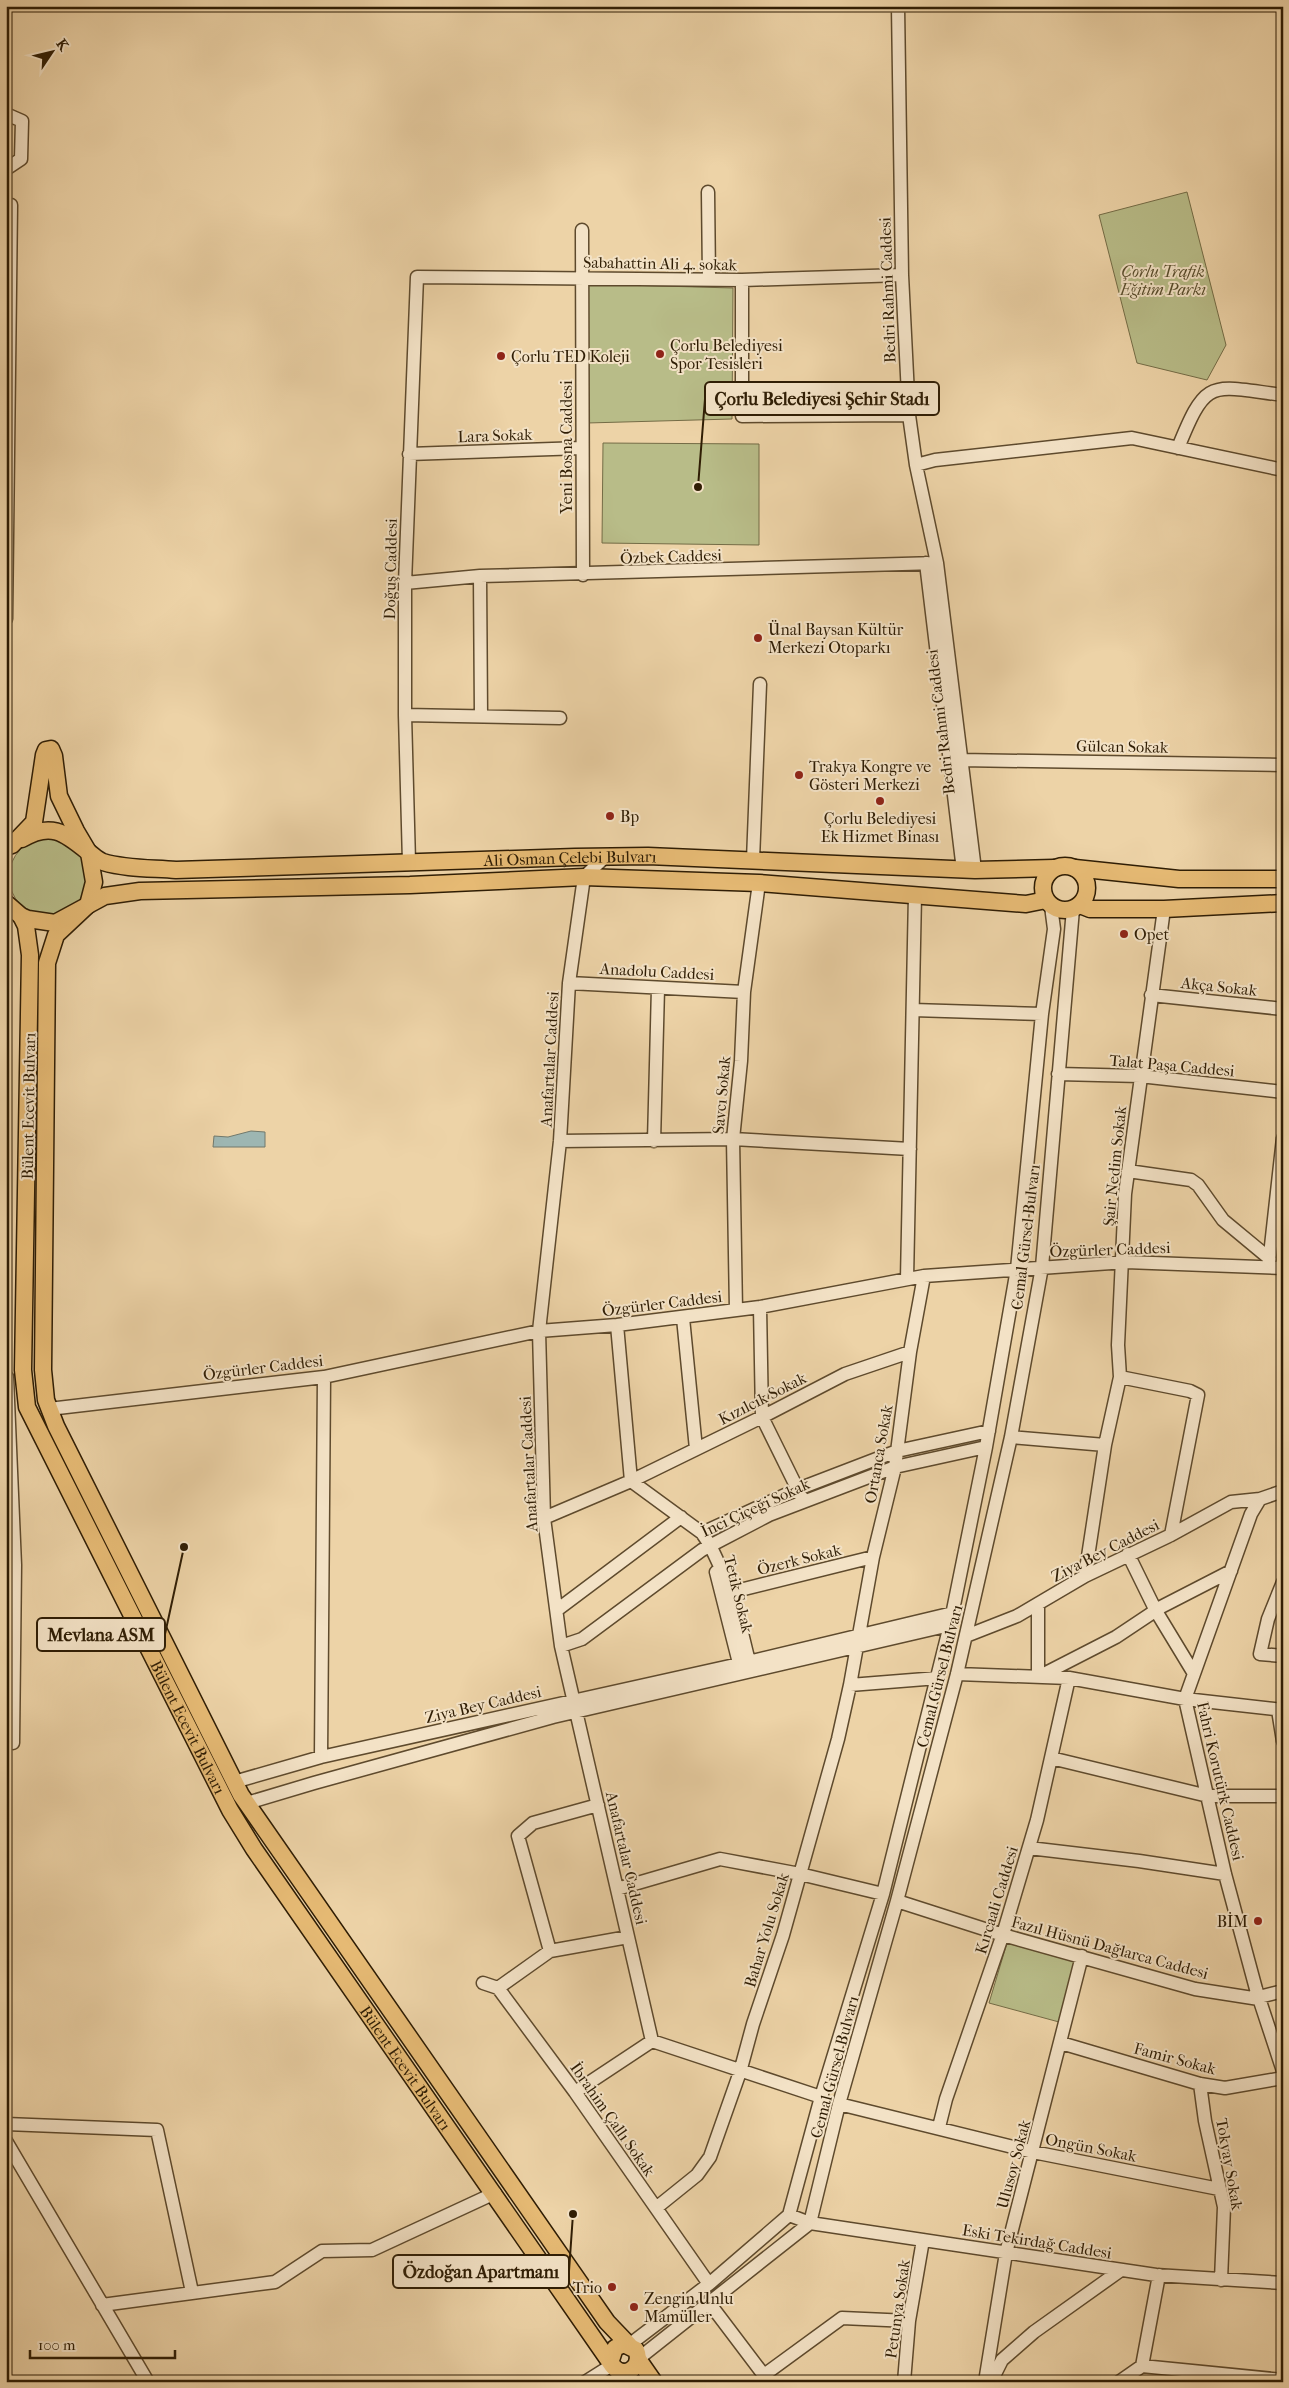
<svg xmlns="http://www.w3.org/2000/svg" width="1289" height="2388" font-family="'IM FELL French Canon',serif">
	<rect width="100%" height="100%" fill="#edd3a7"/>
	<filter id="stains"><feTurbulence type="fractalNoise" baseFrequency=".004" numOctaves="4"/><feColorMatrix values="0 0 0 0 .2 0 0 0 0 .09 0 0 0 0 .02 0 0 0 .5 -.17"/></filter>
	<radialGradient id="worn" r=".72"><stop offset=".6" stop-color="#630" stop-opacity="0"/><stop offset="1" stop-color="#630" stop-opacity=".3"/></radialGradient>
	<path fill="#b8bc88" stroke="#746c46" d="M1187 192 1226 345 1207 380 1137 363 1099 215Z
		M588 284 733 288 732 419 587 423Z
		M603 443 759 444V545L602 543Z
		M9 877a39 39 0 1 1 78 0a39 39 0 1 1-78 0Z
		M1007 1943 1076 1962 1059 2022 989 2003Z"/>
	<path fill="#9db6b2" stroke="#71796c" d="M251 1131 265 1132V1147H213L214 1136 228 1137Z"/>
	<g fill="none" stroke-linecap="round" stroke-linejoin="round">
		<g stroke="#5e4a2d" stroke-width="15">
			<path id="minor" d="M898 6 902 275 909 415 916 465 937 563 975 870
				M6 114 22 121 21 159 6 169
				M708 192 709 279
				M582 230 583 575
				M742 280V416L909 415
				M1178 448C1207 376 1210 386 1283 395
				M409 454 582 448
				M916 465 935 460 1132 438 1283 470
				M926 563 963 870
				M480 576 481 716
				M405 583 480 576 937 563
				M6 619 11 205
				M405 715 560 718
				M961 760 1283 765
				M605 857 584 877 569 983 560 1141 539 1331 544 1518 561 1646 652 2041
				M753 860 760 684
				M409 862 405 715V583L417 277 742 280 902 275
				M569 983 744 992
				M1151 995 1283 1009
				M913 1010 1042 1014
				M1058 1074 1140 1076 1283 1092
				M560 1141 733 1139 910 1149
				M654 1141 658 988
				M1128 1171 1191 1180 1198 1185 1223 1220 1270 1259
				M1269 1264 1283 1138
				M907 1279 915 895
				M760 1307 762 1417 801 1496
				M736 1310 733 1139 741 1061 744 992 759 883
				M683 1318 696 1449
				M617 1325 631 1481
				M7 1377 15 1565
				M1120 1377 1190 1391 1198 1395 1171 1535
				M49 1409 324 1377 539 1331 617 1325 760 1307 924 1276 1126 1262 1283 1268
				M1011 1437 1105 1445
				M631 1481 702 1533 710 1545 732 1592 751 1670
				M1283 1491 1260 1499 1251 1514 1185 1699 1225 1874 1256 1989 1283 2071
				M544 1518 631 1481 762 1417 845 1374 910 1352
				M702 1533 798 1489 897 1451 989 1431
				M1128 1554 1156 1611 1193 1672
				M8 1564 15 1565 13 1743
				M716 1572 741 1671
				M1085 1576 1105 1445 1120 1377 1118 1345 1125 1194 1164 909
				M1283 1582 1268 1619 1260 1654 1283 1656
				M732 1592 873 1557
				M557 1610 681 1517
				M966 1636 1017 1616 1085 1576 1171 1535 1231 1502 1260 1499
				M561 1646 582 1639 702 1550 769 1515 895 1467 986 1447
				M957 1674 1069 1678 1185 1699 1283 1710
				M1038 1676V1605
				M1040 1676 1116 1637 1161 1607 1231 1571
				M850 1685 938 1678
				M1278 1710 1283 1741
				M321 1757 324 1377
				M1051 1758 1208 1796H1283
				M234 1782 321 1757 748 1662 953 1613
				M247 1803 314 1783 553 1717 950 1625
				M1029 1848 1139 1861 1225 1874
				M617 1889 720 1859 800 1874 883 1894
				M897 1901 1003 1935 1195 1989 1259 1999
				M550 1951 518 1836 533 1823 598 1805
				M483 1983 498 1988 575 2092 709 2284
				M498 1988 550 1951 628 1937
				M1259 1997 1283 1991
				M1061 2043 1200 2084 1225 2088 1283 2078
				M1200 2084 1205 2121 1224 2207 1221 2280
				M575 2092 652 2041 821 2097
				M839 2104 1033 2152 1219 2189
				M6 2124 157 2130 192 2292
				M939 2127 946 2099 1004 1931 1037 1820 1069 1678
				M6 2141 148 2382
				M656 2208 697 2175 710 2157 740 2072 753 2024 783 1935 838 1739 850 1685 873 1557 895 1467 910 1352 924 1276
				M789 2215 810 2223 1156 2275 1283 2283
				M710 2304 769 2382
				M102 2305 275 2282 322 2251 372 2250 495 2193
				M629 2345 709 2284 789 2215 821 2097 883 1894 950 1625 986 1447 1017 1269 1042 1014 1054 929 1051 906
				M638 2359 810 2223 839 2104 897 1901 957 1674 1011 1437 1042 1267 1073 909
				M1142 2366 1159 2275
				M764 2375 842 2318 909 2321
				M585 2382 612 2365
				M904 2382 909 2321 923 2240
				M985 2382 1006 2253 1082 1956
				M991 2382 1002 2360 1034 2332 1121 2270
				M1119 2382 1142 2366 1283 2380"/>
		</g>
		<g stroke="#2f1d04" stroke-width="19">
			<g id="major">
				<path id="s1" d="M22 839C50 822 64 832 87 851 92 854 97 860 103 862 126 869 152 868 176 870L575 857 648 856 975 870 1054 868"/>
				<path d="M6 847 12 845 34 822 44 755 46 750 51 749 54 756 59 796 76 831 89 853 94 882 88 905 56 935 47 963 43 1370 46 1400 56 1426 241 1795 607 2322 629 2345"/>
				<circle cx="1065" cy="888" r="22"/>
				<path d="M1075 868 1179 879H1283"/>
				<path d="M6 903 21 916 28 919 55 923 105 896 140 891 410 885 584 877 759 883 1026 904 1046 900"/>
				<path d="M1080 905 1090 909H1164L1283 903"/>
				<path id="s2" d="M21 916 26 926 30 955 23 1370 27 1407 230 1810 254 1849 612 2365C623 2380 644 2368 636 2350L624 2344 615 2348 611 2360"/>
				<path d="M638 2359 654 2382"/>
			</g>
		</g>
		<use href="#minor" stroke="#f3e2c6" stroke-width="12"/>
		<use href="#major" stroke="#e6ba74" stroke-width="16"/>
	</g>
	<g fill="#8f2418" stroke="#f3e2c6" stroke-width="2">
		<circle cx="660" cy="354" r="5"/>
		<circle cx="501" cy="356" r="5"/>
		<circle cx="758" cy="638" r="5"/>
		<circle cx="799" cy="775" r="5"/>
		<circle cx="880" cy="801" r="5"/>
		<circle cx="610" cy="816" r="5"/>
		<circle cx="1124" cy="934" r="5"/>
		<circle cx="1258" cy="1921" r="5"/>
		<circle cx="612" cy="2287" r="5"/>
		<circle cx="634" cy="2307" r="5"/>
	</g>
	<g text-anchor="middle" stroke-width="4" stroke-linejoin="round" paint-order="stroke">
		<g font-size="16" fill="#2f1d04" stroke="#f3e2c6">
			<text transform="translate(660 263) rotate(1)" y="6">Sabahattin Ali 4. sokak</text>
			<text transform="translate(887 290) rotate(-92)" y="6">Bedri Rahmi Caddesi</text>
			<text transform="translate(495 435) rotate(-2)" y="6">Lara Sokak</text>
			<text transform="translate(566 447) rotate(-90)" y="6">Yeni Bosna Caddesi</text>
			<text transform="translate(671 556) rotate(-2)" y="6">Özbek Caddesi</text>
			<text transform="translate(390 569) rotate(-89)" y="6">Doğuş Caddesi</text>
			<text transform="translate(940 722) rotate(-97)" y="6">Bedri Rahmi Caddesi</text>
			<text transform="translate(1122 746) rotate(1)" y="6">Gülcan Sokak</text>
			<text dy="6" stroke="none"><textPath href="#s1" startOffset="560">Ali Osman Çelebi Bulvarı</textPath></text>
			<text transform="translate(657 971) rotate(3)" y="6">Anadolu Caddesi</text>
			<text transform="translate(1219 986) rotate(6)" y="6">Akça Sokak</text>
			<text transform="translate(549 1059) rotate(-87)" y="6">Anafartalar Caddesi</text>
			<text transform="translate(1172 1065) rotate(5)" y="6">Talat Paşa Caddesi</text>
			<text transform="translate(721 1095) rotate(-85)" y="6">Savcı Sokak</text>
			<text transform="translate(28 1106) rotate(-89)" y="6">Bülent Ecevit Bulvarı</text>
			<text transform="translate(1114 1166) rotate(-84)" y="6">Şair Nedim Sokak</text>
			<text transform="translate(1025 1237) rotate(-83)" y="6">Cemal Gürsel Bulvarı</text>
			<text transform="translate(1110 1249) rotate(-2)" y="6">Özgürler Caddesi</text>
			<text transform="translate(662 1303) rotate(-7)" y="6">Özgürler Caddesi</text>
			<text transform="translate(263 1367) rotate(-7)" y="6">Özgürler Caddesi</text>
			<text transform="translate(762 1398) rotate(-27)" y="6">Kızılcık Sokak</text>
			<text transform="translate(878 1454) rotate(-80)" y="6">Ortanca Sokak</text>
			<text transform="translate(528 1464) rotate(-93)" y="6">Anafartalar Caddesi</text>
			<text transform="translate(755 1507) rotate(-25)" y="6">İnci Çiçeği Sokak</text>
			<text transform="translate(1105 1550) rotate(-27)" y="6">Ziya Bey Caddesi</text>
			<text transform="translate(799 1559) rotate(-14)" y="6">Özerk Sokak</text>
			<text transform="translate(739 1594) rotate(76)" y="6">Tetik Sokak</text>
			<text transform="translate(939 1676) rotate(-76)" y="6">Cemal Gürsel Bulvarı</text>
			<text transform="translate(483 1704) rotate(-13)" y="6">Ziya Bey Caddesi</text>
			<text dy="6" stroke="none"><textPath href="#s2" startOffset="851">Bülent Ecevit Bulvarı</textPath></text>
			<text transform="translate(1221 1781) rotate(77)" y="6">Fahri Korutürk Caddesi</text>
			<text transform="translate(627 1858) rotate(77)" y="6">Anafartalar Caddesi</text>
			<text transform="translate(996 1900) rotate(-73)" y="6">Kırcaali Caddesi</text>
			<text transform="translate(766 1930) rotate(-73)" y="6">Bahar Yolu Sokak</text>
			<text transform="translate(1110 1947) rotate(15)" y="6">Fazıl Hüsnü Dağlarca Caddesi</text>
			<text transform="translate(1175 2058) rotate(15)" y="6">Famir Sokak</text>
			<text transform="translate(834 2067) rotate(-75)" y="6">Cemal Gürsel Bulvarı</text>
			<text dy="6" stroke="none"><textPath href="#s2" startOffset="1256">Bülent Ecevit Bulvarı</textPath></text>
			<text transform="translate(613 2119) rotate(55)" y="6">İbrahim Çallı Sokak</text>
			<text transform="translate(1091 2147) rotate(11)" y="6">Ongün Sokak</text>
			<text transform="translate(1013 2164) rotate(-75)" y="6">Ulusoy Sokak</text>
			<text transform="translate(1230 2164) rotate(80)" y="6">Tokyay Sokak</text>
			<text transform="translate(1037 2241) rotate(9)" y="6">Eski Tekirdağ Caddesi</text>
			<text transform="translate(897 2309) rotate(-82)" y="6">Petunya Sokak</text>
		</g>
		<g font-size="16" font-style="italic" fill="#584d2c" stroke="#f3e2c6">
			<text x="1163" y="277">Çorlu Trafik<tspan x="1163" dy="18">Eğitim Parkı</tspan></text>
		</g>
		<g font-size="16" fill="#2f1d04" stroke="#f3e2c6" text-anchor="start">
			<text x="670" y="351">Çorlu Belediyesi<tspan x="670" dy="18">Spor Tesisleri</tspan></text>
			<text x="511" y="362">Çorlu TED Koleji</text>
			<text x="768" y="635">Ünal Baysan Kültür<tspan x="768" dy="18">Merkezi Otoparkı</tspan></text>
			<text x="809" y="772">Trakya Kongre ve<tspan x="809" dy="18">Gösteri Merkezi</tspan></text>
			<text x="620" y="822">Bp</text>
			<text x="880" y="824" text-anchor="middle">Çorlu Belediyesi<tspan x="880" dy="18">Ek Hizmet Binası</tspan></text>
			<text x="1134" y="940">Opet</text>
			<text x="1248" y="1927" text-anchor="end">BİM</text>
			<text x="602" y="2293" text-anchor="end">Trio</text>
			<text x="644" y="2304">Zengin Unlu<tspan x="644" dy="18">Mamüller</tspan></text>
		</g>
	</g>
	<path fill="none" stroke="#2f1d04" stroke-width="2" d="M698 487L705 399M184 1547L165 1634M573 2214L569 2271"/>
	<g fill="#2f1d04" stroke="#f3e2c6" stroke-width="2">
		<circle cx="698" cy="487" r="5"/>
		<circle cx="184" cy="1547" r="5"/>
		<circle cx="573" cy="2214" r="5"/>
	</g>
	<g fill="#f3e2c6" stroke="#2f1d04" stroke-width="2">
		<rect x="705" y="382" width="234" height="33" rx="5"/>
		<rect x="37" y="1618" width="128" height="33" rx="5"/>
		<rect x="393" y="2255" width="176" height="33" rx="5"/>
	</g>
	<g font-size="18" text-anchor="middle" font-weight="bold" fill="#2f1d04">
		<text x="822" y="405">Çorlu Belediyesi Şehir Stadı</text>
		<text x="101" y="1641">Mevlana ASM</text>
		<text x="481" y="2278">Özdoğan Apartmanı</text>
	</g>
	<rect width="1289" height="2388" fill="none" stroke="#edd3a7" stroke-width="25"/>
	<rect x="8" y="8" width="1274" height="2373" fill="none" stroke="#2f1d04" stroke-width="2.5"/>
	<rect x="12" y="12" width="1264" height="2363" fill="none" stroke="#2f1d04"/>
	<g transform="translate(52 52) rotate(55)" stroke="#f3e2c6" stroke-width="4" paint-order="stroke">
	<path d="M0-4L9 19L0 12L-9 19Z" fill="#2f1d04"/>
	<text y="-8" font-size="14" font-weight="bold" text-anchor="middle" fill="#2f1d04">K</text>
	</g>
	<path d="M30 2350v8h145v-8" fill="none" stroke="#2f1d04" stroke-width="2.5"/>
	<text x="38" y="2350" font-size="15" fill="#2f1d04" stroke="#f3e2c6" stroke-width="4" paint-order="stroke">100 m</text>
	<rect width="100%" height="100%" filter="url(#stains)"/>
	<rect width="100%" height="100%" fill="url(#worn)"/>
</svg>
